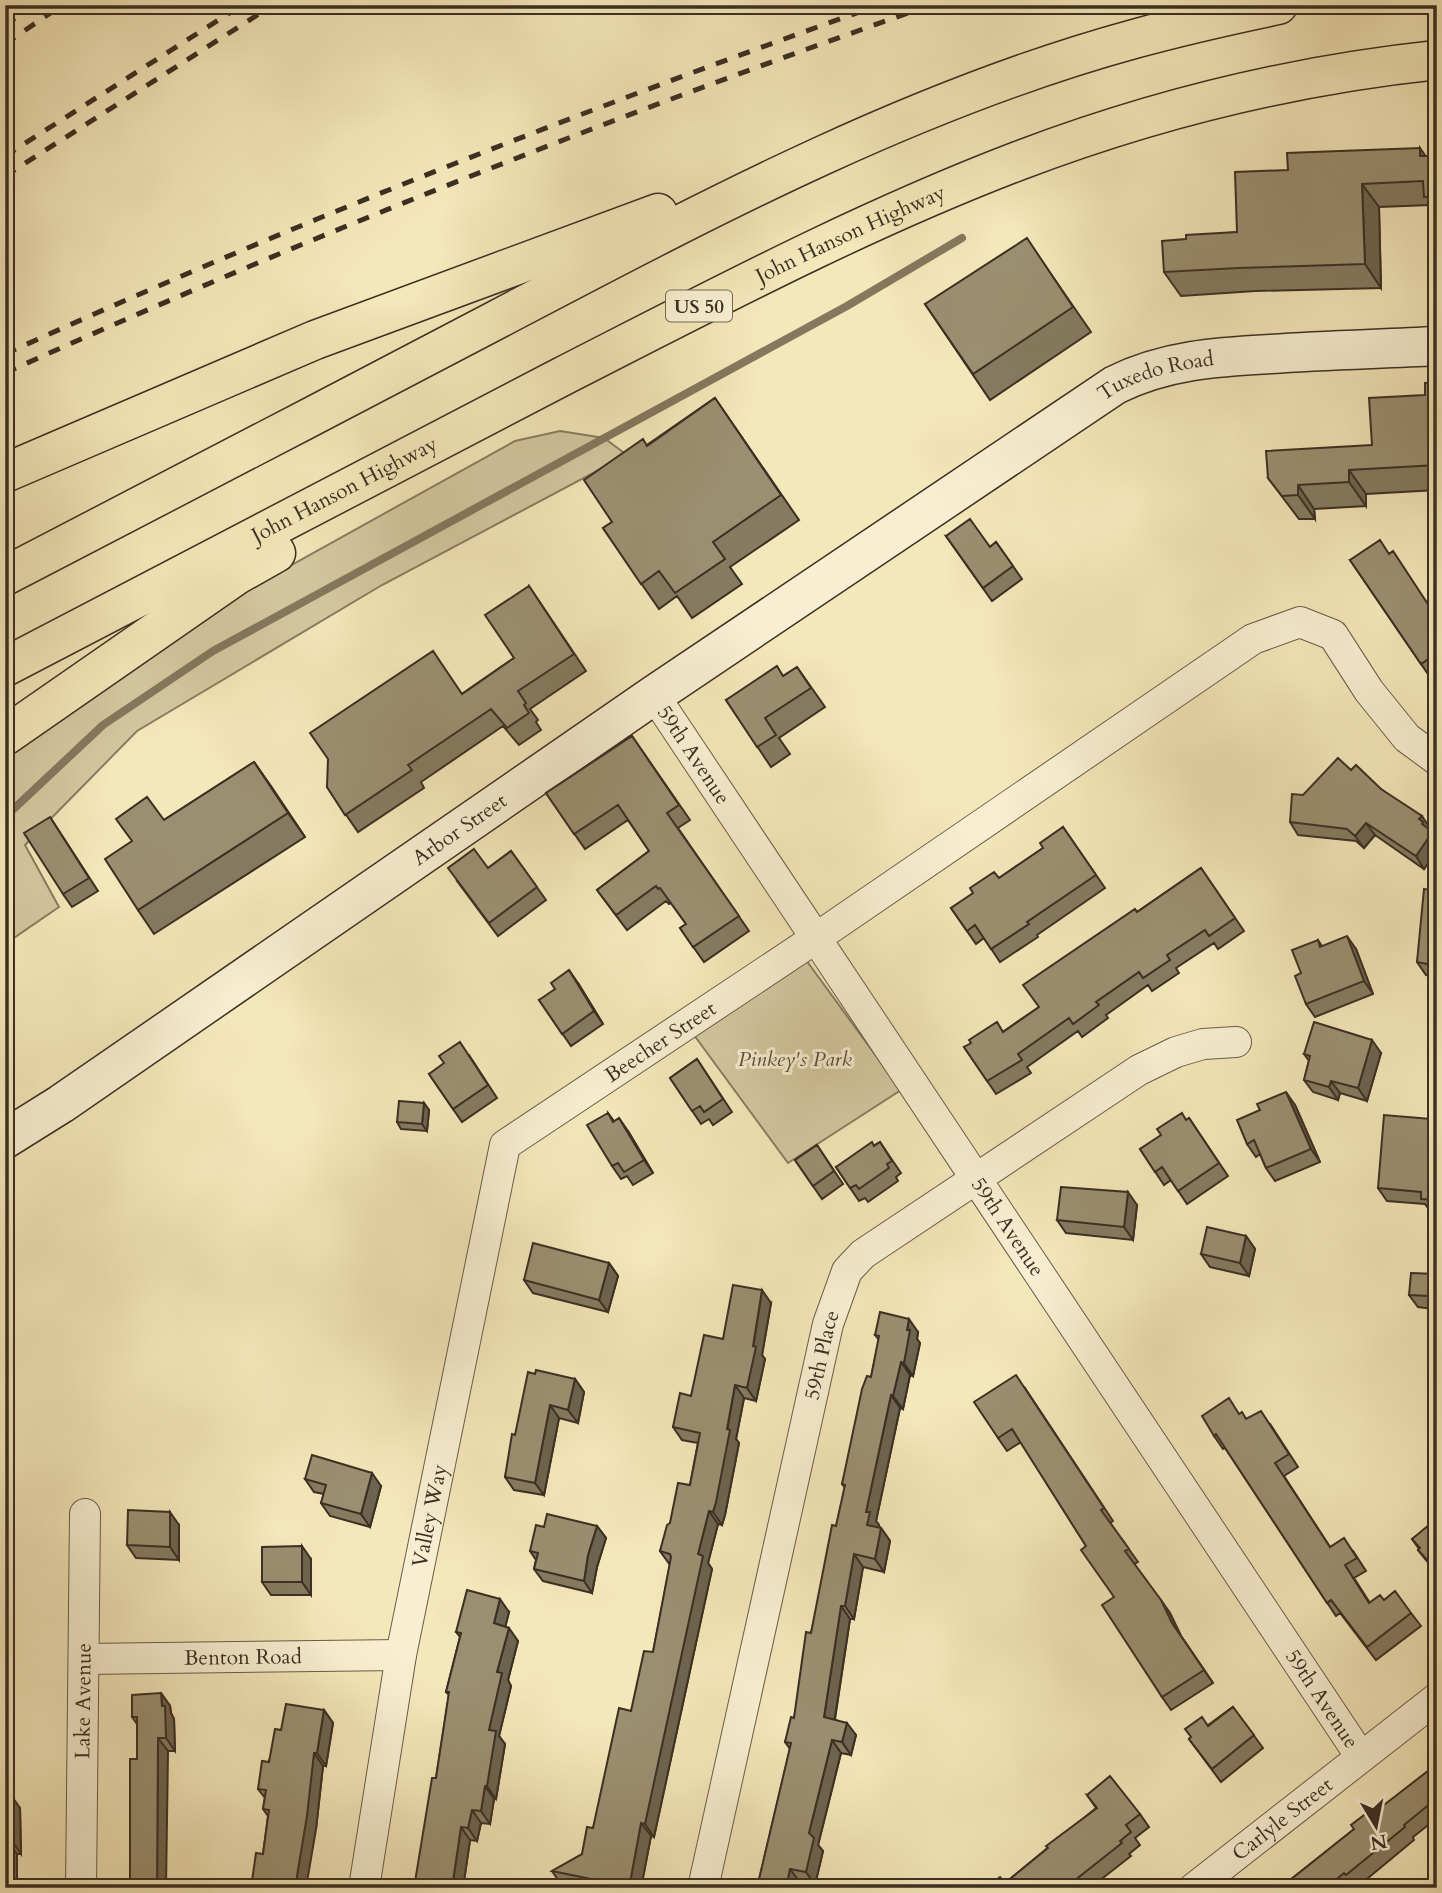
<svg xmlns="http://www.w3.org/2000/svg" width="1442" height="1893" font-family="Cardo,serif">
	<rect width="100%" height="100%" fill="#f4e7b9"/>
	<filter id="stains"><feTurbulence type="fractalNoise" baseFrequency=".00286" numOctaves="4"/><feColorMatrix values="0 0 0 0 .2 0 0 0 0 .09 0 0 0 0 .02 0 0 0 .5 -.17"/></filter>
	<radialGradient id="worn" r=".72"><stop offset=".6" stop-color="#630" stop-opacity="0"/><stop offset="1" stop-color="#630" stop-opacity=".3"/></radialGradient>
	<path fill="#d5c8a0" stroke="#887c62" stroke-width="2" d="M560 431 604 438 627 455 382 585 137 731 25 845 59 907 5 944V757L232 598 515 441Z
		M806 960 901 1090 788 1163 694 1035Z"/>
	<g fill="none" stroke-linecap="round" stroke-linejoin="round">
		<path stroke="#84785e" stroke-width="8" d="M5 817 103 725 213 651 847 306 962 238"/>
		<g stroke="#695d48" stroke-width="32">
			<g id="minor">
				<path id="s1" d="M654 695 1361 1757"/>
				<path id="s2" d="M84 1659 401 1655"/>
				<path id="s3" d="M81 1888 85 1514"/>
				<path id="s4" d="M364 1888 401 1655 505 1145 816 938 1253 639 1300 622 1333 635 1369 691 1407 738 1437 760"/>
				<path id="s5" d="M703 1888 828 1324 847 1271 863 1254 1139 1070 1176 1052 1203 1044 1236 1042"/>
				<path id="s6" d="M1194 1888 1437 1698"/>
			</g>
		</g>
		<g stroke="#3b2f23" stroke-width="41">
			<g id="secondary">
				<path id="s7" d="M5 1139 61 1104 654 695 1115 385C1165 360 1216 357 1271 354 1326 350 1381 349 1437 346"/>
			</g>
		</g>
		<g stroke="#3b2f23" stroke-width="41">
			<g id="motorway">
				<path d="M5 473 315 340 658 213"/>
				<path d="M5 576C169 491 334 405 498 319 702 212 911 100 1134 39 1181 26 1230 15 1278 5"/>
				<path id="s8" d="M5 667C191 569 377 472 563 376 712 300 861 221 1018 161 1152 110 1294 75 1437 60"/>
				<path d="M5 736 237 575 276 553"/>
			</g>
		</g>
		<use href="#minor" stroke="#f8efd2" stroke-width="30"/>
		<use href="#secondary" stroke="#f8efd2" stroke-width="38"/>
		<use href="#motorway" stroke="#f4e7b9" stroke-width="38"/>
		<path stroke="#3b2f23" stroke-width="5" stroke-dasharray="12 12" stroke-linecap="butt" d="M5 25 34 5
			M5 44 62 5
			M5 156 242 5
			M5 176 273 5
			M5 354C291 224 583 110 879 5
			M5 373C308 236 617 115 931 5"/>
	</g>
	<path fill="#857b61" stroke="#3b2f23" stroke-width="2" d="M1426 156H1437V215L1430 205 1379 207 1381 288 1255 291 1181 296 1164 272 1186 239 1237 232 1288 170Z
		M1044 264 1091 332 990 400 925 304Z
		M1437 382V490L1366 494V506L1314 509 1315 519H1299L1268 478 1372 445 1425 395Z
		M715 398 799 520 730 567 742 584 692 618 677 596 659 609 603 528 612 522 647 445Z
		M946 536 990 547 996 542 1022 579 992 601Z
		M1390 553 1437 617V672L1430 677 1350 560Z
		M529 586 586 671 530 709 538 720 536 722 541 730 519 745 503 726 421 782 424 788 358 832 327 787 514 658Z
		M797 667 825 707 779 738 790 754 771 767 726 700 783 676Z
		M632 736 690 820 678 828 749 931 704 962 680 928 686 924 671 903 669 904 666 901 627 930 597 890 649 851 628 820 585 849 546 793Z
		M254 762 305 837 154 934 138 910 164 820Z
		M1381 789 1430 828 1429 830 1437 839V850L1424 869 1375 835 1364 848 1356 841 1298 835 1290 822 1303 795Z
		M50 817 98 891 72 907 63 894Z
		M1063 827 1105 888 1037 935 1038 937 1000 962 984 938 976 944 951 908 999 878 1043 848Z
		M511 851 546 900 498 936 457 881 488 868Z
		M1201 868 1244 931 1218 949 1214 943 1176 968 1179 973 1152 991 1148 985 1106 1015 1108 1018 1082 1037 1078 1031 1027 1067 1031 1073 996 1094 964 1047 1004 1031 1039 1007 1137 912Z
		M1437 891V977L1426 975 1417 962Z
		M1318 940 1322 946 1356 949 1373 994 1315 1017 1306 1004 1301 973Z
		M578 983 603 1024 571 1046 539 1000Z
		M1381 1053 1367 1101 1340 1093 1338 1100 1313 1092 1304 1080 1309 1061 1304 1054Z
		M469 1055 497 1098 462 1122 429 1074Z
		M697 1059 732 1112 713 1125 709 1119 701 1124 670 1078Z
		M1437 1097V1212L1430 1211 1425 1204 1387 1201 1378 1188 1431 1119Z
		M424 1103 429 1110 427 1131 401 1129 397 1122Z
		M1295 1105 1320 1162 1275 1181 1266 1168 1260 1154 1256 1157 1247 1144Z
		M608 1113 614 1121 628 1131 653 1173 633 1185 627 1176 621 1179 612 1166Z
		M1189 1118 1228 1176 1187 1204 1171 1180 1164 1185 1140 1149Z
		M880 1142 901 1173 896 1177 898 1181 868 1202 865 1198 859 1201 836 1167Z
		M817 1145 843 1184 822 1199 795 1160Z
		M1137 1205 1133 1240 1066 1233 1057 1220Z
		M1246 1236 1255 1249 1249 1276 1210 1267 1201 1254Z
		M609 1263 618 1276 608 1312 533 1293 524 1280Z
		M1437 1274V1314L1433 1309 1418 1307 1409 1295Z
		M771 1303 762 1355 765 1359 756 1401 744 1398 736 1439 739 1443 725 1515 722 1525 718 1524 708 1563 712 1569 654 1837 651 1836 641 1888H577L561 1884 552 1871 582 1854 593 1828 631 1711 653 1652 670 1565 660 1551 670 1523 690 1485 698 1443 682 1440 673 1427 723 1339Z
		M918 1332 917 1339 920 1343 913 1376 910 1375 903 1409 900 1408 876 1521 879 1525 878 1528H881L890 1541 884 1572 863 1567 854 1619H850L835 1719 856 1735 851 1755 841 1753 818 1845 823 1851 815 1885 799 1881 757 1888 790 1749 785 1742 794 1718 811 1633 845 1488 842 1484 871 1377 879 1340 875 1335Z
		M575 1379 584 1392 578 1423 559 1418 544 1495 514 1490 505 1477 515 1435Z
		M1025 1388 1113 1521 1110 1523 1138 1562 1134 1564 1170 1613 1181 1636 1213 1683 1171 1710 1162 1697 1114 1597 1086 1546 1021 1442 1007 1451 998 1438Z
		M1240 1414 1247 1419 1270 1424 1298 1467 1284 1476 1330 1547 1353 1551 1366 1571 1354 1578 1370 1603 1384 1600 1411 1613 1421 1626 1376 1660 1340 1613 1336 1616 1225 1448 1223 1449 1214 1436Z
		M305 1479 381 1486 370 1527 330 1516 321 1503 324 1494 314 1492Z
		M1437 1521V1574L1418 1550 1419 1549 1412 1539Z
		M179 1525V1560L136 1558 127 1545Z
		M597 1526 606 1538 597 1567 592 1593 543 1581 534 1569 536 1560 530 1551 544 1527Z
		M311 1559V1595H271L262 1582Z
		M509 1612 505 1627 518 1641 508 1680 511 1686 499 1736 505 1744 496 1799H494L490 1824 481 1823 477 1841 470 1840 463 1888H414L436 1778 449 1695 446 1692 460 1637 456 1632Z
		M161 1693 170 1706 171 1713 174 1719 175 1751H168L137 1724 132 1717Z
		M1233 1707 1263 1748 1221 1782 1189 1739Z
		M324 1710 333 1723 326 1766H323L316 1829 263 1854 268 1816 263 1809 265 1798 258 1789 281 1730Z
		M1437 1764V1818L1413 1837 1414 1840 1356 1888 1353 1886 1351 1888H1280Z
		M5 1795 20 1808 21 1854H17L5 1888Z
		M1087 1795 1140 1814 1149 1827 1135 1838 1140 1845 1129 1854 1131 1856 1090 1888H985L1005 1883 1096 1808Z"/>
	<path fill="#6c644f" stroke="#3b2f23" stroke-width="2" d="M1420 148 1437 172 1420 156Z
		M1362 184 1379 207 1381 288 1365 264Z
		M1349 470 1366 494V506L1349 482Z
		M1298 485 1314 509 1315 519 1298 495Z
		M254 762 271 786 305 837 288 813Z
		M1422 816 1430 828 1429 830H1430L1437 839V850L1424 869 1416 856 1419 819Z
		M1366 823 1375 835 1364 848 1355 836Z
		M1347 936 1356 949 1373 994 1364 981Z
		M569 970 578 983 603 1024 594 1011Z
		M1372 1040 1381 1053 1367 1101 1358 1088Z
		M1331 1081 1340 1093 1338 1100 1329 1087Z
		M1286 1092 1295 1105 1320 1162 1311 1149Z
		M424 1103 429 1110 427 1131 422 1124Z
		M619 1118 628 1131 653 1173 644 1160Z
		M1128 1192 1137 1205 1133 1240 1124 1227Z
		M1246 1236 1255 1249 1249 1276 1240 1263Z
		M609 1263 618 1276 608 1312 599 1300Z
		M762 1290 771 1303 762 1355 765 1359 756 1401 747 1388Z
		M909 1319 918 1332 917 1339 920 1343 913 1376 904 1363 907 1330Z
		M901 1362 910 1375 903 1409 893 1396Z
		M575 1379 584 1392 578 1423 568 1410Z
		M735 1385 744 1398 736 1439 739 1443 725 1515 722 1525 713 1512Z
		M891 1395 900 1408 876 1521 879 1525 876 1538 867 1525 866 1512Z
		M550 1405 559 1418 544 1495 535 1483Z
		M372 1473 381 1486 370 1527 361 1514Z
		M709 1511 718 1524 708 1563 712 1569 654 1837 645 1824 698 1554Z
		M170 1512 179 1525V1560L170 1547Z
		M597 1526 606 1538 597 1567 592 1593 584 1581 588 1555Z
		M881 1528 890 1541 884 1572 875 1559Z
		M302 1546 311 1559V1595L302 1582Z
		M854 1554 863 1567 854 1619 845 1606Z
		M500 1599 509 1612 503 1636 494 1623Z
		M1161 1600 1170 1613 1181 1636 1213 1683 1172 1623Z
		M841 1606 850 1619 833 1730 824 1717Z
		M509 1628 518 1641 508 1680 511 1686 499 1736 505 1744 496 1799 487 1786 489 1730 497 1672Z
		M161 1693 170 1706 171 1713 174 1719 175 1751 166 1738Z
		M324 1710 333 1723 326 1766 317 1753Z
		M847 1723 856 1735 851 1755 842 1742Z
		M158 1738 168 1751 166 1888H157Z
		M832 1740 841 1753 818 1845 823 1851 815 1885 806 1872 809 1833Z
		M314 1753 323 1766 316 1829 306 1888H295Z
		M485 1786 494 1799 490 1824 481 1811Z
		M11 1795 20 1808 21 1854 12 1841Z
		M472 1810 481 1823 477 1841 468 1828Z
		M641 1823 651 1836 641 1888H629Z
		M461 1827 470 1840 463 1888H452Z
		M8 1841 17 1854V1888H8Z
		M790 1869 799 1881 798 1888H786Z"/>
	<path fill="#9b8f71" stroke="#3b2f23" stroke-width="2" d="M1420 148V156H1437V196L1424 197 1423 181 1362 184 1365 264 1238 268 1164 272 1162 241 1186 239V235L1237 232 1235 172 1288 170 1287 153Z
		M1027 238 1073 307 973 374 925 304Z
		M1437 382V465L1349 470V482L1298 485V495L1282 496 1268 478 1266 451 1372 445 1369 398 1425 395V383Z
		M715 398 781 495 713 542 725 559 675 593 659 571 641 584 603 528 612 522 584 480 643 439 647 446Z
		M970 519 990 547 996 542 1013 566 983 588 946 536Z
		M1380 540 1389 554 1393 551 1437 618V653L1421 664 1350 560Z
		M529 586 574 654 518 691 526 703 524 705 529 713 507 728 491 709 408 765 412 770 345 815 327 787 328 759 310 733 433 651 462 694 514 658 485 615Z
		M777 666 783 676 797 667 811 688 765 718 776 735 757 747 726 700Z
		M632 736 679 805 667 813 739 916 693 947 680 928 686 924 660 888 658 889 656 886 616 915 597 890 649 851 618 805 574 834 546 793Z
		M1338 758 1351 770 1356 765 1381 789 1422 816 1419 819 1423 822 1422 824 1430 830 1429 833 1431 834 1416 856 1366 823 1355 836 1347 829 1290 822 1292 794 1303 795Z
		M254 762 288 813 138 910 105 859 132 841 116 819 147 797 164 820Z
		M50 817 89 878 63 894 24 833Z
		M1063 827 1096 875 1027 922 1029 924 991 949 975 925 967 931 951 908 973 893 970 888 994 872 999 878 1043 848 1040 843Z
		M474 849 488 868 511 851 537 887 489 923 448 868Z
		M1201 868 1235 918 1209 936 1205 930 1167 955 1170 960 1143 978 1139 972 1096 1002 1099 1005 1073 1024 1069 1018 1018 1054 1022 1060 987 1081 964 1047 971 1043 969 1040 997 1022 1003 1032 1039 1007 1023 985 1135 909 1137 912Z
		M1424 889 1437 891V966L1417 962Z
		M1347 936 1364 981 1306 1004 1295 976 1301 973 1292 950 1318 940 1320 947Z
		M569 970 594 1011 562 1034 539 1000 555 989 551 983Z
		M1314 1022 1372 1040 1358 1088 1331 1081 1329 1087 1304 1080 1310 1056 1304 1054Z
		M460 1042 488 1085 453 1109 429 1074 444 1063 439 1056Z
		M697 1059 723 1099 704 1112 700 1106 692 1111 670 1078Z
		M1286 1092 1311 1149 1266 1168 1254 1140 1247 1144 1237 1120 1260 1110 1257 1104Z
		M1433 1097H1437V1200L1421 1199V1192L1378 1188 1384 1115 1431 1119Z
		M399 1101 424 1103 422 1124 397 1122Z
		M608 1113 613 1122 619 1118 644 1160 624 1172 618 1163 612 1166 587 1125Z
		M1182 1113 1186 1120 1189 1118 1219 1163 1178 1191 1162 1167 1155 1172 1140 1149 1161 1135 1157 1129Z
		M872 1142 874 1146 880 1142 892 1161 887 1164 889 1168 859 1189 856 1185 850 1188 836 1167Z
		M817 1145 834 1171 813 1186 795 1160Z
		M1061 1187 1128 1192 1124 1227 1057 1220Z
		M1207 1227 1246 1236 1240 1263 1201 1254Z
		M533 1243 609 1263 599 1300 524 1280Z
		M1411 1273 1437 1274V1302H1428L1429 1296 1409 1295Z
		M733 1285 762 1290 753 1346 756 1347 747 1388 735 1385 727 1429 730 1430 716 1502 713 1512 709 1511 698 1554 703 1556 645 1824 641 1823 629 1888H600L601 1881 552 1871 582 1854 587 1827 593 1828 619 1708 631 1711 644 1651 653 1652 671 1557 670 1554 660 1551 667 1525 670 1523 678 1483 690 1485 700 1433 673 1427 680 1393 691 1396 704 1335 723 1339Z
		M880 1312 909 1319 907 1330H910L904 1363 901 1362 893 1396 891 1395 866 1512H870L867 1525 881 1528 875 1559 854 1554 845 1606H841L824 1717 847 1723 842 1742 832 1740 809 1833 814 1838 806 1872 790 1869 786 1888H757L791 1743 785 1742 791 1717 794 1718 806 1632 811 1633 832 1525 836 1526 845 1485 842 1484 862 1389 867 1376 871 1377 879 1336 875 1335Z
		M536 1370 575 1379 568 1410 550 1405 535 1483 505 1477 512 1434 515 1435 528 1372 535 1374Z
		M1016 1375 1104 1508 1101 1510 1129 1549 1125 1551 1161 1600 1172 1623 1204 1670 1162 1697 1102 1605 1114 1597 1081 1550 1086 1546 1012 1429 998 1438 974 1402Z
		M1229 1398 1239 1414 1242 1412 1246 1419 1261 1411 1289 1454 1275 1463 1330 1547 1344 1538 1357 1558 1345 1565 1369 1603 1380 1595 1384 1600 1395 1591 1411 1613 1367 1647 1331 1600 1327 1603 1216 1434 1214 1436 1202 1416Z
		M312 1455 372 1473 361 1514 321 1503 326 1485 305 1479Z
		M128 1510 170 1512V1547L127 1545Z
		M547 1514 597 1526 588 1555 584 1581 534 1569 538 1553 530 1551 536 1525 544 1527Z
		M1435 1520 1437 1521V1571L1418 1550 1420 1548 1412 1539Z
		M302 1546V1582H262V1547Z
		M467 1590 500 1599 494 1623 509 1628 497 1672 502 1673 489 1730 496 1731 487 1786H485L481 1811 472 1810 468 1828 461 1827 452 1888H414L432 1778H436L449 1692H446L461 1633 456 1632Z
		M161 1693 162 1706H165L166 1738H158L157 1888H130V1759H137V1717H132V1695Z
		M286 1704 324 1710 317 1753H314L307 1816 295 1888H251L256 1853 263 1854 269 1810 263 1809 266 1790 258 1789 262 1761 269 1762 275 1729 281 1730Z
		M1233 1707 1254 1735 1212 1769 1189 1739 1191 1737 1185 1729 1202 1717 1208 1726Z
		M1437 1764V1798L1404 1825 1405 1827 1346 1875 1344 1873 1326 1888H1280L1354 1829 1351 1825 1368 1812 1371 1815Z
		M1110 1776 1140 1814 1126 1825 1131 1832 1120 1841 1122 1843 1065 1888H985L1000 1877 1005 1883 1048 1848 1046 1846 1097 1808 1087 1795Z
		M5 1795H11L12 1841H8V1888H5Z"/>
	<g text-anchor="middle" stroke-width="6" stroke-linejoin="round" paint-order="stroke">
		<rect fill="#f8efd2" stroke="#746958" stroke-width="2" x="666" y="290.5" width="66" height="31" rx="5"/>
		<g font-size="19" font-weight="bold" fill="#3b2f23">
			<text x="699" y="313">US 50</text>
		</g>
		<g font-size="21" fill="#3b2f23" stroke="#f8efd2">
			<text dy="7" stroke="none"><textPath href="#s8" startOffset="950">John Hanson Highway</textPath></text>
			<text dy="7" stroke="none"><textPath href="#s7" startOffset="1384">Tuxedo Road</textPath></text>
			<text dy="7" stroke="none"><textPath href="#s8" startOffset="383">John Hanson Highway</textPath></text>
			<text dy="7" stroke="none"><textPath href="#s1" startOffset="72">59th Avenue</textPath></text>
			<text dy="7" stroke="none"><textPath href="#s7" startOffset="550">Arbor Street</textPath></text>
			<text dy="7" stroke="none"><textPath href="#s4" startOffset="943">Beecher Street</textPath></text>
			<text dy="7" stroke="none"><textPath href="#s1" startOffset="639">59th Avenue</textPath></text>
			<text dy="7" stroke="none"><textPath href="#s5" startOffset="546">59th Place</textPath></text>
			<text dy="7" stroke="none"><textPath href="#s4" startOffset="378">Valley Way</textPath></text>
			<text dy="7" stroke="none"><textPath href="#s2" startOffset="159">Benton Road</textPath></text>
			<text dy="7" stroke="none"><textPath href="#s1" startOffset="1206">59th Avenue</textPath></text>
			<text dy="7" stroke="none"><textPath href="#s3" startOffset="187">Lake Avenue</textPath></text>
			<text dy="7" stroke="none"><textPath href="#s6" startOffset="112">Carlyle Street</textPath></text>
		</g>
		<g font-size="21" font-style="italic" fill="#5a4e3c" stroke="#f8efd2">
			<text x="795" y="1066">Pinkey's Park</text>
		</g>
	</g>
	<rect width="1442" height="1893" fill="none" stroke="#f4e7b9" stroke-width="28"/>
	<rect x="7" y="7" width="1428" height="1879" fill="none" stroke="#3b2f23" stroke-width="3.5"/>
	<rect x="14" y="14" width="1414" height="1865" fill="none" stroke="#3b2f23" stroke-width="2"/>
	<g transform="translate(1376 1826) rotate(170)" stroke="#f8efd2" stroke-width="5" paint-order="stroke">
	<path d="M0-5L12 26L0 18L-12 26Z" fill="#3b2f23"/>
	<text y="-10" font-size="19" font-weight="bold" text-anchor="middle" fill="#3b2f23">N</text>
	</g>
	<rect width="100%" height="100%" filter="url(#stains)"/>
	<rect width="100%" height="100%" fill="url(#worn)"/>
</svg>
